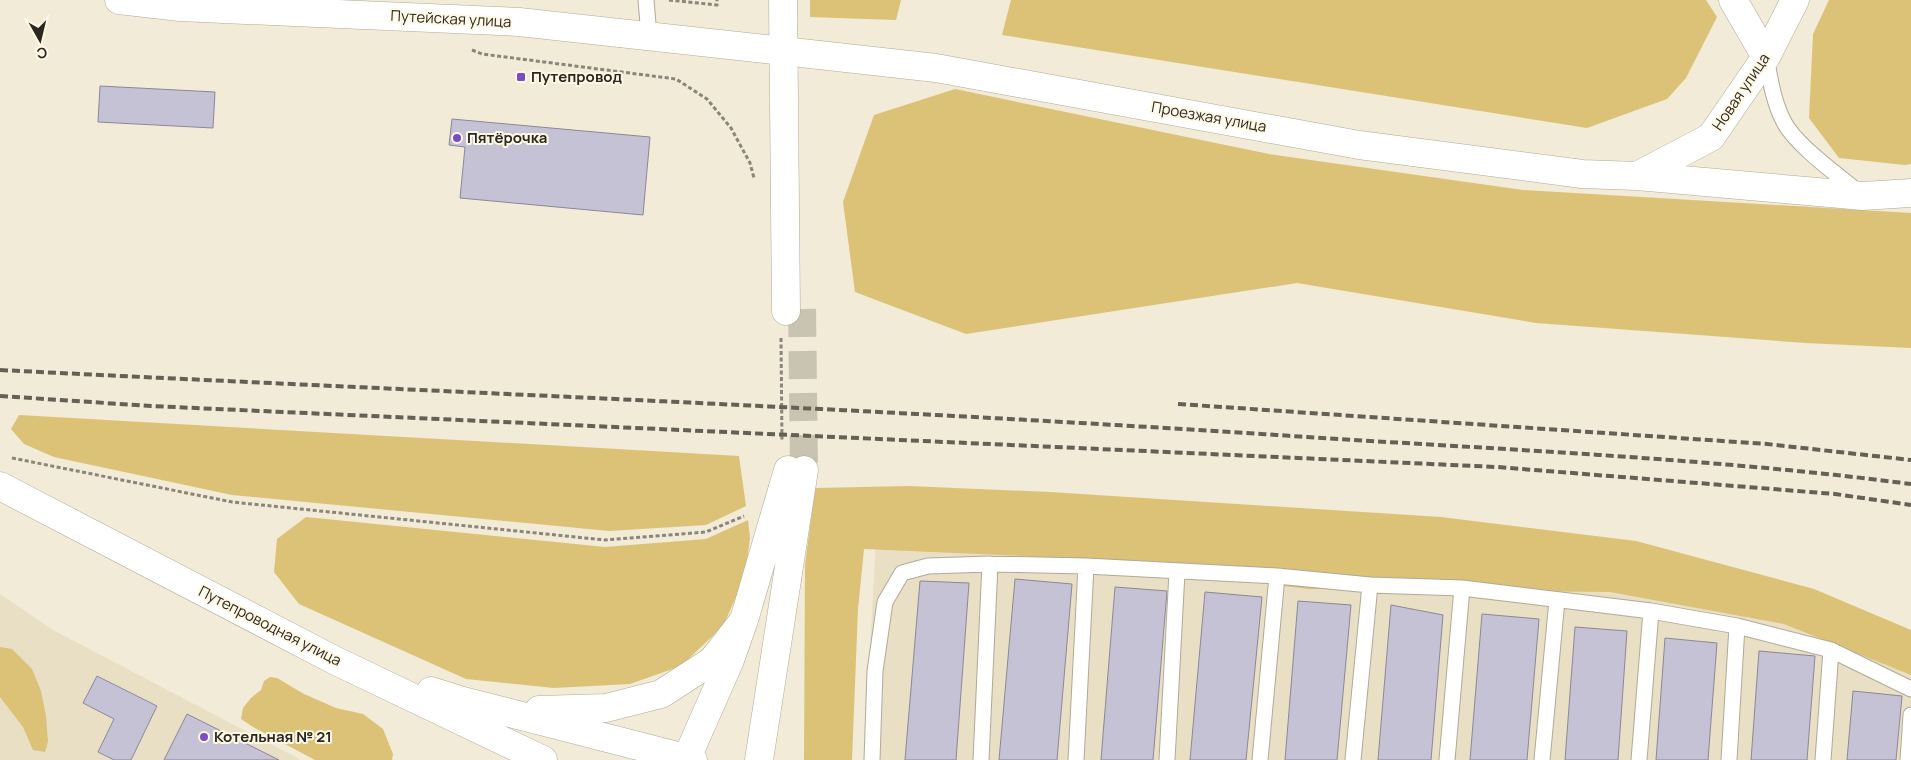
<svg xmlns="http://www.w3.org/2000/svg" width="1911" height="760" font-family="Manrope,sans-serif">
	<rect width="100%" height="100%" fill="#f1ebd7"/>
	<path fill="#e8dfc5" d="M876 540 1308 589 1695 592 1863 645 1911 674V760H864Z
		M0 594 53 630 301 760H0Z"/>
	<path fill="#dbc277" d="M810 0H901L896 20 810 17Z
		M1011 0H1706L1717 17 1686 78 1667 99 1587 128 1002 35Z
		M1829 0H1911V164L1905 165 1839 158 1809 118 1813 34Z
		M955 89 1269 154 1523 190 1911 213V348L1806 343 1536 323 1297 283 966 334 855 292 843 202 874 115Z
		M19 415 739 456 746 506 706 525 609 531 232 495 54 457 24 444 11 429Z
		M909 486 1050 492 1441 517 1636 541 1814 589 1911 630V675L1784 624 1610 592 1308 589 1023 556 864 549 858 609 852 760H804L805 565 815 488Z
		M306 517 605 547 706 539 748 520 750 538 745 577 723 626 681 666 630 684 554 688 466 679 299 604 274 572 277 539Z
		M0 647 12 649 32 669 41 691 46 716 48 742 45 752 33 750 23 727 0 697Z
		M270 677 277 678 304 694 336 708 363 714 383 729 393 754 392 760H315L253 727 241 719 243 708 251 698 261 690 264 681Z"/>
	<path fill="#c6c2d5" stroke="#8b8798" d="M100 86 215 92 213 128 98 122Z
		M452 119 650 137 643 215 460 198 465 147 449 145Z
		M1015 579 1072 584 1057 760H999Z
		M920 581 969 583 956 760H905Z
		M1115 587 1167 591 1153 760H1101Z
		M1205 592 1262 597 1246 760H1190Z
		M1298 601 1351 605 1337 760H1285Z
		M1391 605 1443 615 1431 760H1378Z
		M1482 614 1539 619 1527 760H1470Z
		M1575 627 1627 631 1618 760H1565Z
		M1665 638 1717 643 1708 760H1656Z
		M1759 651 1815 656 1807 760H1751Z
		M97 676 157 706 131 760H114L98 752 114 719 83 703Z
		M1853 691 1902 696 1896 760H1847Z
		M187 714 279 760H164Z"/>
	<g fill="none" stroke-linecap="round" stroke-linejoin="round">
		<path stroke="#c9c4b2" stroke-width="28" stroke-dasharray="28 14" stroke-linecap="butt" d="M802 309 804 470"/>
		<g stroke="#b0a997" stroke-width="17">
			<path id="lane" d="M646 0 649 36
				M1766 57C1770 78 1773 100 1783 120 1794 144 1839 176 1861 194
				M872 760 875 671 885 602 902 573 928 566 990 564 1086 566 1277 576 1370 585 1462 588 1651 611 1737 626 1831 650 1911 689
				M981 760 990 564
				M1076 760 1086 566
				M1167 760 1177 572
				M1260 760 1277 576
				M1353 760 1370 585
				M1447 760 1462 588
				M1542 760 1557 600
				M1639 760 1651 611
				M1729 760 1737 626
				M1823 760 1831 650
				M1908 760 1911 715"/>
		</g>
		<g stroke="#b0a997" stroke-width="29">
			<path id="street" d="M1733 0 1766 57
				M783 51 936 68 1359 145 1582 174 1637 176 1863 196 1911 193
				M1637 176 1711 137 1766 57 1795 0"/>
		</g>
		<g stroke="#b0a997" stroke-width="29">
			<path id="secondary" d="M119 0 180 7 519 22 783 51
				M783 0 786 311
				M0 486 336 661 543 760
				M431 691 463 701 693 760
				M539 710 606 708 661 694 712 661 744 620
				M686 760 730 660 744 620 788 470
				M759 760 804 470"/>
		</g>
		<path stroke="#898578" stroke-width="3" stroke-dasharray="4 2.5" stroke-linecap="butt" d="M669 0 717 5V0
			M472 50 482 54 676 79 707 99 731 128 750 163 754 178
			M781 338 782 442
			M12 458 232 502 605 540 706 532 744 516"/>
		<use href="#lane" stroke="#fff" stroke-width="15"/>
		<use href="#street" stroke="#fff" stroke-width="28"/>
		<use href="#secondary" stroke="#fff" stroke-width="28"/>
		<path stroke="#646055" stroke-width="4" stroke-dasharray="8 4" stroke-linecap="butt" d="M0 370C436 392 872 408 1307 437 1508 450 1711 458 1911 484
			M0 396 151 406 1497 467 1835 494 1911 505
			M1178 404 1767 444 1911 460"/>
	</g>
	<g fill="#7a4dc6" stroke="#fff8e4" stroke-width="2">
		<rect x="516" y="72" width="10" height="10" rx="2.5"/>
		<circle cx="457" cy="138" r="5"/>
		<circle cx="204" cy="737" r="5"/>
	</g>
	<g text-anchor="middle" stroke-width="4" stroke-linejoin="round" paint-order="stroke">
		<g font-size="15" fill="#2a2720" stroke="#fff8e4">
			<text transform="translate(451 19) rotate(3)" y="5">Путейская улица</text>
			<text transform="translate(1741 92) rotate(-56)" y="5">Новая улица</text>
			<text transform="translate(1209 117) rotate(10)" y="5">Проезжая улица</text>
			<text transform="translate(270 626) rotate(27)" y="5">Путепроводная улица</text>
		</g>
		<g font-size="15" font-weight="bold" fill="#2a2720" stroke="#fff8e4" text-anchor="start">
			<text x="531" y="82">Путепровод</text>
			<text x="467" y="143">Пятёрочка</text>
			<text x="214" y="742">Котельная № 21</text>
		</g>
	</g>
	<g transform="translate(40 40) rotate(172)" stroke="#fff8e4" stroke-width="4" paint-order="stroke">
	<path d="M0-4L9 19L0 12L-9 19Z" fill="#2a2720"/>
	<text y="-8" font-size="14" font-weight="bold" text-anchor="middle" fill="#2a2720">С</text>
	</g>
</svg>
